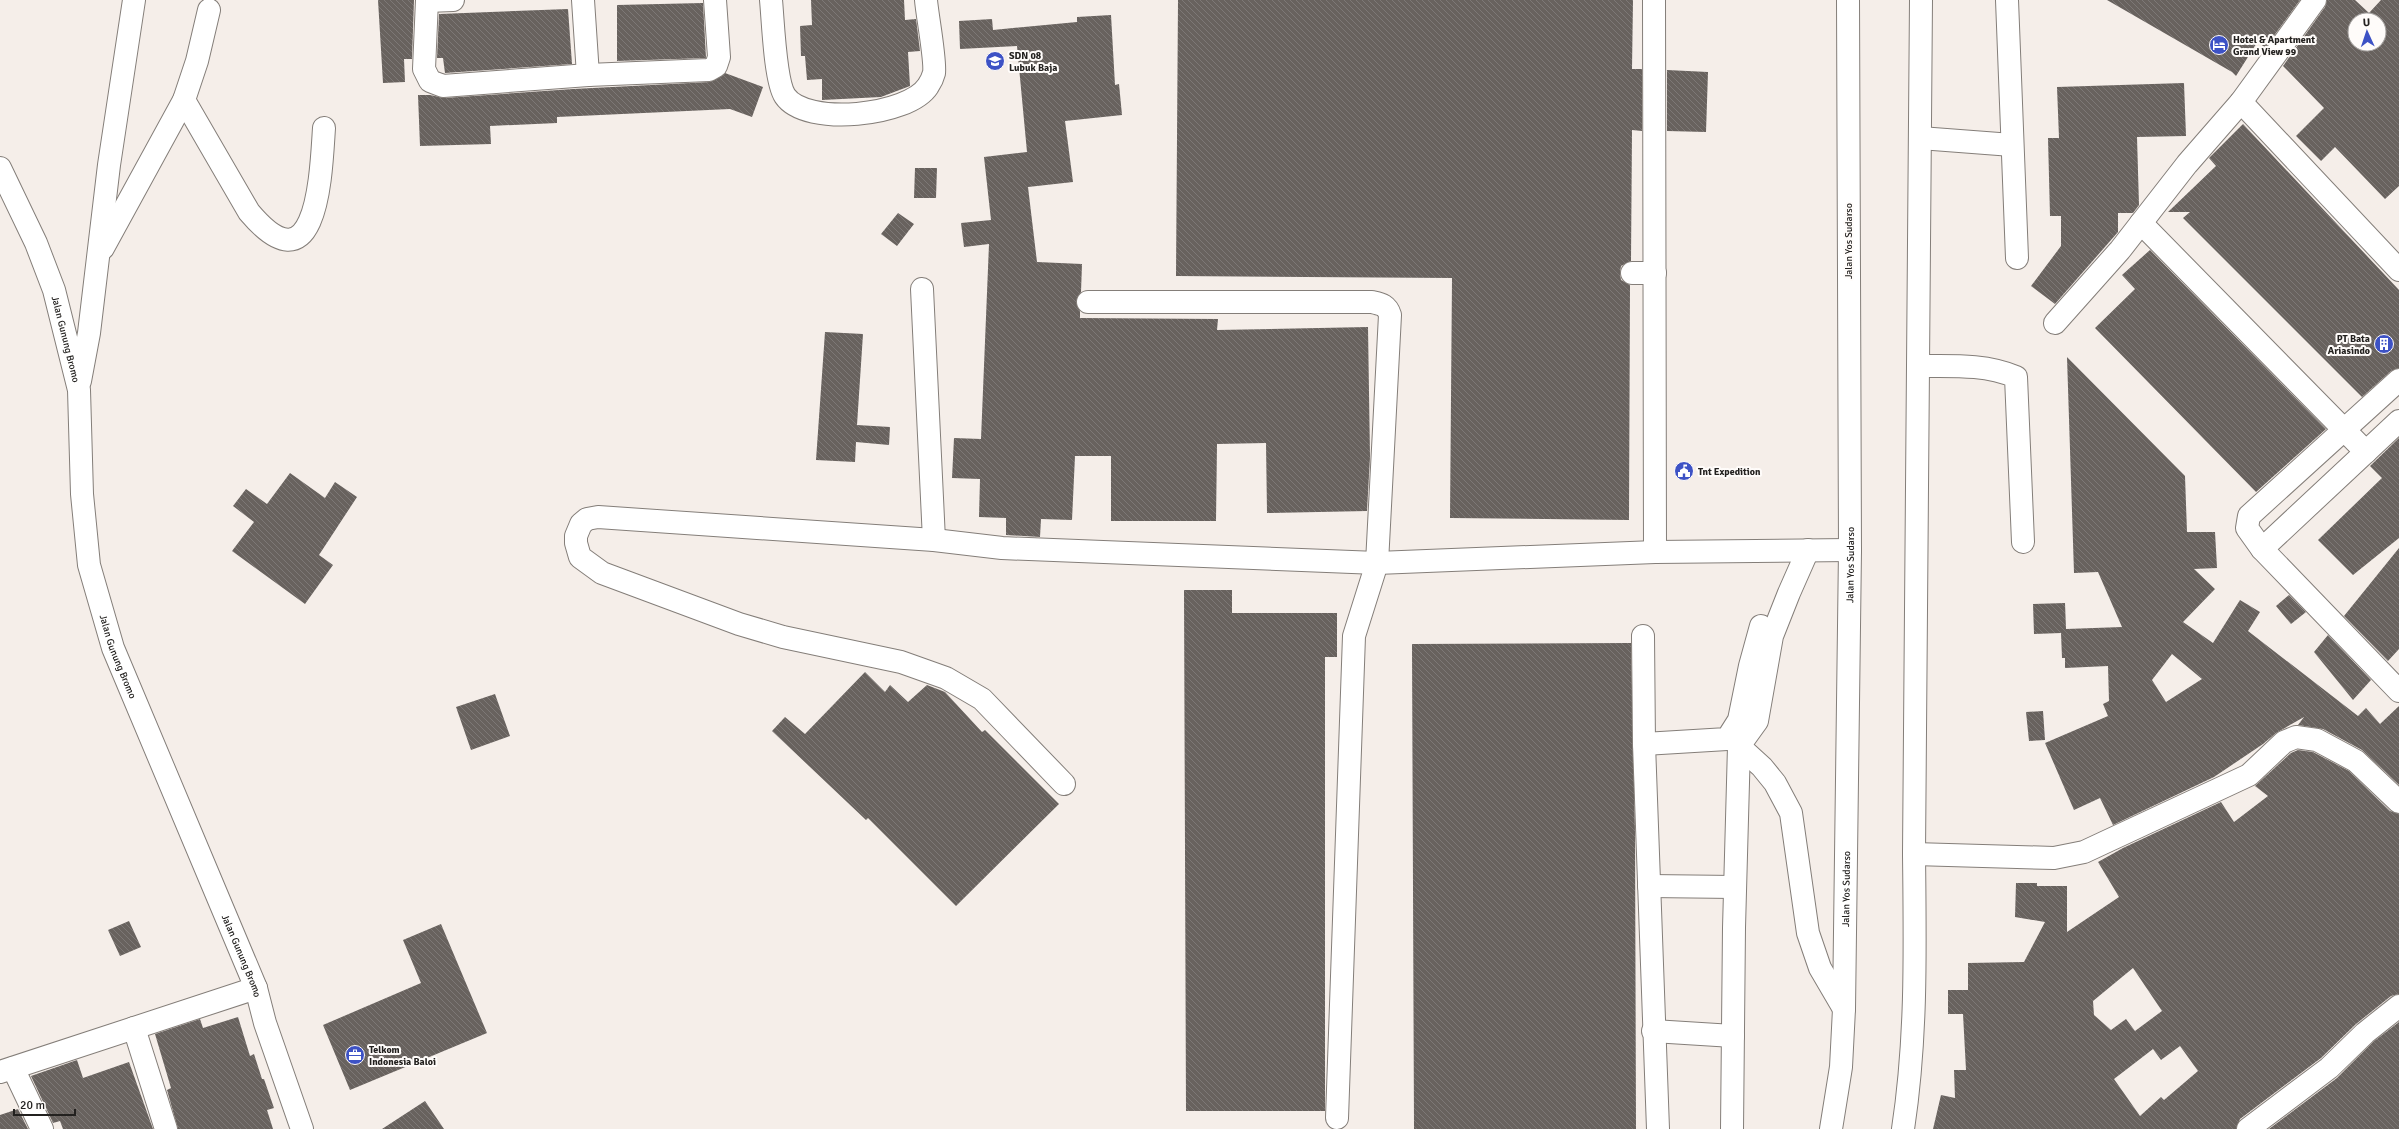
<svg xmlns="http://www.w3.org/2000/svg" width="2399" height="1129" font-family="Signika,sans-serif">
	<defs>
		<pattern id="building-back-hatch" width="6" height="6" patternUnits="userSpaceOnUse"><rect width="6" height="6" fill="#68625e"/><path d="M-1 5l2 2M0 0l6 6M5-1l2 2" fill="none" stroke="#7d7876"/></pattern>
	</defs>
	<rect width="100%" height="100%" fill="#f5eee9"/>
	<path fill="url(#building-back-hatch)" fill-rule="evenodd" d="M378 0H414L412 59H404L405 82 383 83Z
		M811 0H904L905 20 916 19 920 51 908 52 910 86 881 97 822 100V79L807 80 805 56H801L800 26 812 25Z
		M1178 0H1633L1632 69H1642V131L1632 130 1631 261 1621 266 1620 273 1621 280 1630 285 1629 520 1450 518 1452 278 1176 276Z
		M2107 0H2300L2265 48 2258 41 2236 76 2232 72Z
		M2327 0H2355L2369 13 2381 0H2399V186L2385 199 2335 147 2321 161 2296 136 2324 108 2283 66 2325 7ZM2355 20H2379V44H2355Z
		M703 3 706 58 617 61V5Z
		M568 9 572 64 445 73 443 58H437L439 14Z
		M1111 15 1115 85 1119 84 1122 115 1065 121 1073 182 1028 187 1037 262 1082 264 1081 292 1076 302 1080 311V318L1218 319 1217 330 1368 327 1370 457 1367 511 1267 513 1266 443 1217 444 1216 521H1111V456H1075L1072 520 1041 519 1040 537 1006 535V518L979 517 980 479 952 478 954 438 981 439 989 244 964 247 961 223 991 220 984 157 1027 152 1017 46 960 49 959 21 992 19 993 30 1077 22V17Z
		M1667 70 1708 72 1706 132 1667 131Z
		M725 73 763 87 752 117 730 109 557 117V123L490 126 491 144 420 146 418 95H430L444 98 573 89 710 82Z
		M2184 83 2186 136 2137 137 2139 205 2133 213H2118V232L2055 304 2031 286 2061 246V216H2050L2048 138H2059L2057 87Z
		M2243 124 2399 290V368L2391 371 2362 397 2183 218 2190 212H2168L2216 166 2209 158Z
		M915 168H937L936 198H914Z
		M898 213 914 224 897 246 881 234Z
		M2150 250 2326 429 2256 492 2095 328 2135 289 2122 275Z
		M825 332 863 334 857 425 890 427 889 445 856 442 855 462 816 460Z
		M2067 357 2185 476 2187 532H2215L2217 568 2194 569 2215 589 2183 622 2213 643 2240 600 2260 612 2248 631 2358 716 2366 708 2380 724 2399 706V785L2362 750 2323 729 2298 725 2304 717 2276 733 2263 744 2214 777 2113 825 2100 798 2074 810 2045 743 2108 716 2103 704 2109 701 2108 666 2065 668V658H2062L2061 633 2034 634 2033 604 2065 603 2066 629 2122 627 2098 572 2074 573ZM2172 654 2202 679 2166 702 2152 680Z
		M2399 438V538L2353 575 2318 540 2382 478 2370 466Z
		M290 473 325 498 335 482 357 497 319 555 333 565 305 604 232 551 254 522 233 506 246 489 267 504Z
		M2399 548V649L2388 661 2344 616Z
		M1184 590H1232V613H1337V657H1325V1111H1186Z
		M2289 595 2306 612 2291 624 2276 606Z
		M2328 635 2371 680 2353 700 2314 652Z
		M1631 643 1635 832 1636 1129H1414L1412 644Z
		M865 672 885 692 890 685 908 702 927 685 945 692 982 732 985 730 1059 804 956 906 868 818 866 820 772 731 785 717 805 734Z
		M495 694 510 736 471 750 456 707Z
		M2043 711 2045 740 2029 741 2026 712Z
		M2298 750 2313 752 2349 771 2390 811 2399 814V994L2391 996 2356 1024 2321 1058 2240 1119 2236 1129H1933L1941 1095 1955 1098 1954 1070H1966L1963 1014H1948V990H1968V963L2024 962 2045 922 2015 917 2016 883H2037V886H2067V932L2119 897 2098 862 2123 848 2221 802 2234 822 2268 796 2255 786 2291 753ZM2133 968 2162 1011 2135 1031 2126 1019 2111 1030 2094 1015 2093 1001ZM2180 1046 2198 1071 2164 1100 2161 1097 2140 1116 2114 1079 2153 1049 2161 1060Z
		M129 921 141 947 120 956 108 930Z
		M441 924 487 1033 350 1090 323 1025 421 983 403 940Z
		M238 1017 250 1056 254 1054 262 1079H264L274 1108 267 1110 273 1129H178L167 1090 171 1088 155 1034 200 1019 203 1028Z
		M2399 1022V1129H2269L2337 1078 2373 1042Z
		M77 1060 83 1078 129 1062 153 1129H63L60 1121 53 1123 31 1076Z
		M425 1101 444 1129H382Z
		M18 1109 28 1129H0V1115Z"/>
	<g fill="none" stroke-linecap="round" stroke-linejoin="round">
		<g stroke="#847e79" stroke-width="24">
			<g id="minor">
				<path d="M427 0 424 69 430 81 443 86 588 75 709 70 716 66 719 57 715 0"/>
				<path d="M583 0 588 75"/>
				<path d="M771 0C773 20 775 81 785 96 806 127 909 116 928 86 930 83 933 77 934 73 936 61 927 14 926 0"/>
				<path d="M1654 0 1655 552"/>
				<path d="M2007 0 2017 258"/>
				<path d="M427 1 453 0"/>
				<path d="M184 100 249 212C318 294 321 172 324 128"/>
				<path d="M2241 102 2399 270"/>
				<path d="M1920 138 2012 145"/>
				<path id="s1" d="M0 168 36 243 54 290 79 390 82 494 89 565 113 648 256 988 265 1023 302 1129"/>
				<path d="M2141 223 2366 452"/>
				<path d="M103 248 184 100 197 61 209 10"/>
				<path d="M1632 273H1655"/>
				<path d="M922 289 934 540"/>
				<path d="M1088 302H1372C1381 304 1387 305 1390 315L1377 563 1354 636 1337 1118"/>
				<path d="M2055 323 2120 250 2187 164 2241 102 2315 0"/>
				<path d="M1920 366C1953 366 1986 364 2016 377L2023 542"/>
				<path d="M2399 380 2249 516 2247 528 2262 549 2399 691"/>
				<path d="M80 381 89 333 109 165 134 0"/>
				<path d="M2262 549 2399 421"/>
				<path d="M1643 636 1644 744 1658 1129"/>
				<path d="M1644 744 1727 739 1739 720 1750 666 1761 626"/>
				<path d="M1739 746 1762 767 1775 783 1791 813 1808 933 1820 968 1844 1009"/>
				<path d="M1064 784 982 699 946 678 901 662 783 637 739 624 602 573 580 557 576 543V536L581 524 587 519 598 517 934 540 1002 548 1377 563 1655 552 1850 550"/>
				<path d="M1914 854 2054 858 2084 852 2249 775 2284 742 2296 737 2317 740 2356 761 2399 802"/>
				<path d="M1649 886 1735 887"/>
				<path d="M134 1028 166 1129"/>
				<path d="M1653 1031 1733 1036"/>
				<path d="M13 1068 42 1129"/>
				<path d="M0 1072 256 988"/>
				<path d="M1732 1129 1734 928 1739 746 1757 721 1772 636 1789 593 1808 550"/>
				<path d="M2248 1129 2329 1068 2365 1033 2399 1006"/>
			</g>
		</g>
		<g stroke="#847e79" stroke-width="24">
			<g id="major">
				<path id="s2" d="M1831 1129 1841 1067 1844 1009 1850 550 1848 0"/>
				<path d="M1903 1129C1917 1038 1915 946 1914 854L1921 0"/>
			</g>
		</g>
		<use href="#minor" stroke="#fff" stroke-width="22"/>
		<use href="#major" stroke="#fff" stroke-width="22"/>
	</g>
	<defs>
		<g id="hotel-disc" transform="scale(1)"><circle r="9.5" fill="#3d52c5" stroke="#fffcfa"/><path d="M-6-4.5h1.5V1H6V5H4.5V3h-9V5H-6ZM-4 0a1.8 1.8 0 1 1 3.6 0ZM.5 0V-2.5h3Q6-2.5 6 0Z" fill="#fff"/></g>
		<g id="school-disc" transform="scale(1)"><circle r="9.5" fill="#3d52c5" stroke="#fffcfa"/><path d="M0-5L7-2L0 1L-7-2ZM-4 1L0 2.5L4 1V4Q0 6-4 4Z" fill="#fff"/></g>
		<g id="building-disc" transform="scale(1)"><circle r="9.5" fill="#3d52c5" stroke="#fffcfa"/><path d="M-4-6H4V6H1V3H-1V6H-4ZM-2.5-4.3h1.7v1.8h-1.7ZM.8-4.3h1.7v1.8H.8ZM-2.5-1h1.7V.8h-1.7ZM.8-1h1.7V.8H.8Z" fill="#fff"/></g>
		<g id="civic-disc" transform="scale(1)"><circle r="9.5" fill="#3d52c5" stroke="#fffcfa"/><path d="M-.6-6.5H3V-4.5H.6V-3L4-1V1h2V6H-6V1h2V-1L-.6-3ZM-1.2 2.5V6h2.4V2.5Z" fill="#fff"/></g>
		<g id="office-disc" transform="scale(1)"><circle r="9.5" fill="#3d52c5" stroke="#fffcfa"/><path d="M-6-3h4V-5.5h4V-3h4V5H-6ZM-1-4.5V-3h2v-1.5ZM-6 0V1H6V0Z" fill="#fff"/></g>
	</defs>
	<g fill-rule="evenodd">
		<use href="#hotel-disc" x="2219" y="45"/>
		<use href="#school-disc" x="995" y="61"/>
		<use href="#building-disc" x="2384" y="344"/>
		<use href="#civic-disc" x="1684" y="471"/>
		<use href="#office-disc" x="355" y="1055"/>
	</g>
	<g text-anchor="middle" stroke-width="4" stroke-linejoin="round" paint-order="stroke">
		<g font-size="10" font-weight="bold" fill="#23211f" stroke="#fffcfa" text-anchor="start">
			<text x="2233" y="43">Hotel &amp; Apartment<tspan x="2233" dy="12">Grand View 99</tspan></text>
			<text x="1009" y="59">SDN 08<tspan x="1009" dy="12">Lubuk Baja</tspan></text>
			<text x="2370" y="342" text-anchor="end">PT Bata<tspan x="2370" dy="12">Ariasindo</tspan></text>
			<text x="1698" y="475">Tnt Expedition</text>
			<text x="369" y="1053">Telkom<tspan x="369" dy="12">Indonesia Baloi</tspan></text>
		</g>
		<g font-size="10" fill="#23211f" stroke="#fffcfa">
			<text transform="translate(1848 241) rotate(-90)" y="4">Jalan Yos Sudarso</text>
			<text dy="4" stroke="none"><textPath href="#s1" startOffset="184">Jalan Gunung Bromo</textPath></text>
			<text dy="4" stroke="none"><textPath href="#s2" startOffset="565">Jalan Yos Sudarso</textPath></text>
			<text dy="4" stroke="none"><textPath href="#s1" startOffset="508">Jalan Gunung Bromo</textPath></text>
			<text dy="4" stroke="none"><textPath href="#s2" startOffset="241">Jalan Yos Sudarso</textPath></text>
			<text dy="4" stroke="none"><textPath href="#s1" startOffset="832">Jalan Gunung Bromo</textPath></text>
		</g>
	</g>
	<g transform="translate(2367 32) rotate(357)"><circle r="19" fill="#fffcfa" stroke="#a7a4a2"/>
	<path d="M0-3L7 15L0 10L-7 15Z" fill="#3d52c5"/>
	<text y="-6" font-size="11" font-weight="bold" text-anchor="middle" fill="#23211f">U</text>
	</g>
	<path d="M14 1109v6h61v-6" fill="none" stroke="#23211f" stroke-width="2"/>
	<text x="20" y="1109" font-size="12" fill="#23211f" stroke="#fffcfa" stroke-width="3" paint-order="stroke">20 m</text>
</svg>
